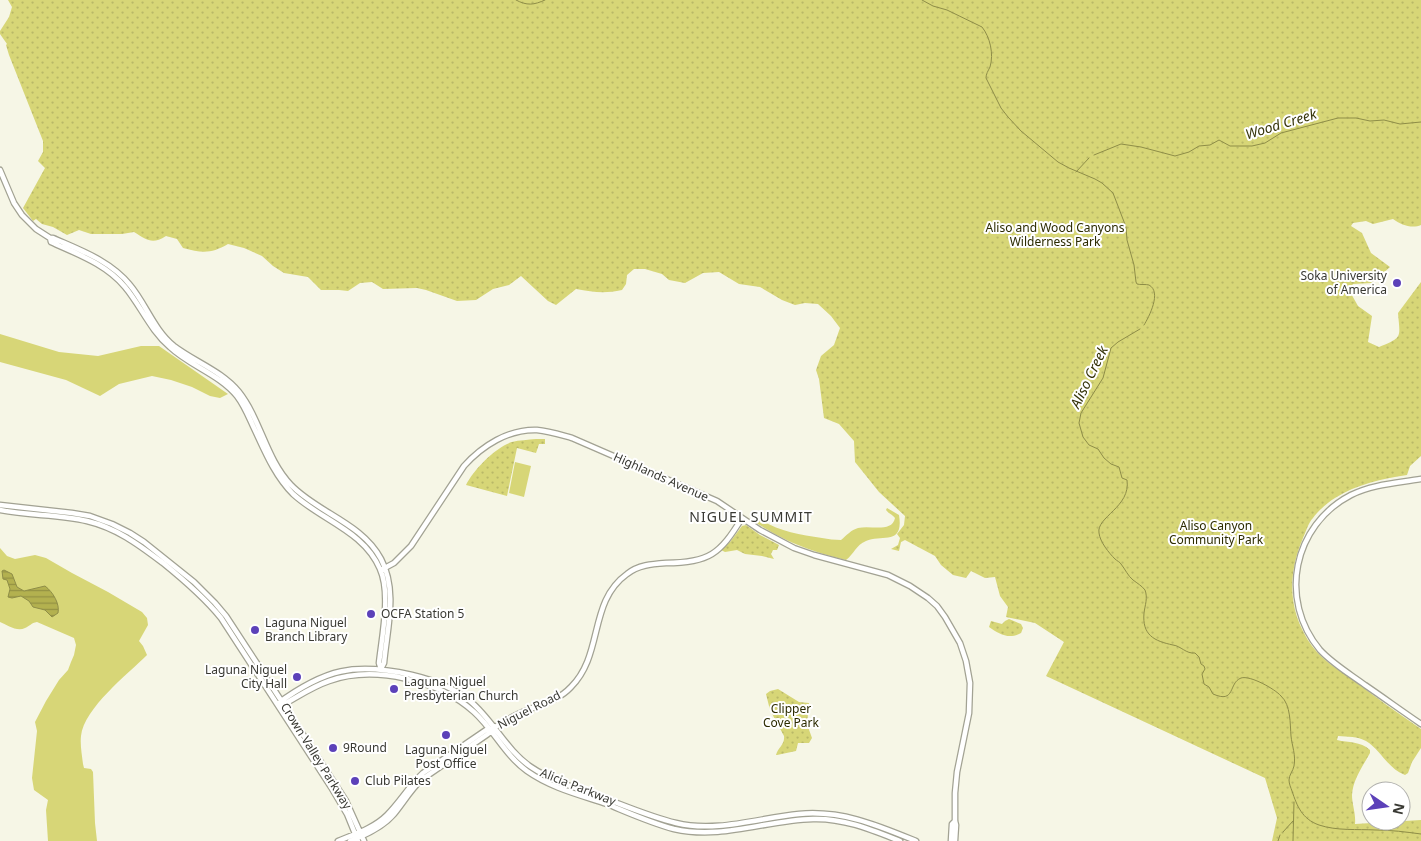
<svg xmlns="http://www.w3.org/2000/svg" width="1421" height="841" font-family="'Noto Sans',sans-serif">
	<defs>
		<pattern id="park-dots" width="8" height="8" patternUnits="userSpaceOnUse" patternTransform="scale(1.25)"><rect width="8" height="8" fill="#d7d677"/><path d="M2 2h.1M6 6h.1" fill="none" stroke="#b9b867" stroke-width="1.8" stroke-linecap="round"/></pattern>
		<pattern id="water-rules" width="6" height="5" patternUnits="userSpaceOnUse" patternTransform="scale(1.25)"><rect width="6" height="5" fill="#b3b14f"/><path d="M0 2.5h6" fill="none" stroke="#939142"/></pattern>
	</defs>
	<rect width="100%" height="100%" fill="#f6f6e6"/>
	<path fill="#d7d677" d="M0 334 59 352 98 356 141 346H159L228 394 220 398 210 396 192 387 171 380 152 376 119 384 100 396 66 380 0 362Z
		M515 462 531 466 524 497 509 493Z
		M887 508 899 515C904 546 882 534 866 541 856 545 854 554 846 560 810 551 786 542 755 522L758 518C777 531 799 535 822 538 828 539 835 540 841 540 847 535 851 530 858 528 871 525 892 533 895 518 892 514 889 514 886 510Z
		M0 548 7 556 15 559 35 555 46 558 72 573 108 592 142 612 147 618 148 625 139 641 143 646 147 655C128 674 84 708 81 736 80 745 82 755 83 764L84 768 91 769 93 772 95 823 97 841H48L46 810 48 800 34 790 32 778 37 731 35 722 46 701 59 680 68 670 71 662 74 655 76 645 74 638 37 622C31 623 30 626 25 628 17 632 7 625 0 622Z"/>
	<path fill="url(#park-dots)" d="M8 0H1421V225C1412 229 1401 225 1393 219L1373 224 1366 221 1353 223 1351 226 1362 233 1371 253 1390 267 1372 283 1353 284 1349 290 1358 306 1372 316 1368 342 1379 347C1403 337 1400 338 1398 313L1421 282V456L1410 466 1407 475C1382 479 1357 484 1335 498 1328 502 1318 511 1313 518 1308 523 1306 532 1303 538 1287 576 1288 612 1312 646 1323 661 1339 670 1353 680 1375 697 1398 713 1421 729V748L1412 762 1408 773 1405 775C1387 768 1381 750 1366 741 1357 736 1348 737 1338 736L1337 740C1349 743 1360 741 1370 750V753C1363 766 1353 779 1352 795 1352 804 1356 814 1355 824L1421 820V841H1272L1277 818 1265 778 1046 676 1064 642 1035 623 1006 617 1008 607 1000 596 995 577 985 578 971 571 966 578 953 575 941 565 935 556 905 540 901 542 899 551 891 549 898 545 900 538 897 534 904 525 905 516 879 492 855 462 854 441 839 424 824 418 819 379 816 370 821 356 834 345 840 328 831 316 818 304 805 303 795 305 782 300 760 287 739 284 719 272 703 273 685 283 669 280 662 274 645 269H634L627 275 626 284 622 290C604 294 593 292 576 289L556 305 548 301 521 276 509 285 493 289 476 300 457 301 426 290 417 288 383 289 372 282 360 283 348 291 339 290H321L308 277 284 273 273 266 262 256 244 248 228 244C211 254 202 253 183 248L177 239 166 236C152 245 147 240 134 232L122 234H91L79 230 67 235 53 227 42 224 36 219 33 221 23 208 45 168 38 161 43 152V141L9 55 6 45 7 44 0 34V31L9 17 12 7Z
		M536 439H545V444H539L536 453 517 448 507 496 466 485C473 470 497 446 512 442 519 440 528 440 536 439Z
		M746 525 760 535 779 545 777 550H773L771 554 774 559 762 556 745 554 737 550 725 552 721 550 730 542 742 526Z
		M1009 619 1021 624 1023 628 1021 633C1009 640 999 634 989 627L991 621 1002 624 1005 621Z
		M778 689 799 702 809 703 807 724 812 738 809 743H798L796 751 777 755H776C778 747 785 745 784 736L770 710 766 694 770 691Z"/>
	<path fill="url(#water-rules)" stroke="#8e8d47" d="M4 570 12 574 17 587 24 591 45 586C53 592 60 604 58 613L52 617 45 610 33 607 29 601 21 596 12 598 8 597 10 589 7 580 3 579 2 571Z"/>
	<g fill="none" stroke-linecap="round" stroke-linejoin="round">
		<path stroke="#8e8d47" stroke-width="1" d="M516 0C527 6 534 5 545 0
			M922 0 933 6 947 10 982 27C990 37 994 54 990 67 988 71 986 74 986 78L1001 108 1008 117 1021 131 1058 162 1069 168 1095 179 1102 183 1113 193 1126 227 1127 240 1134 265 1136 282 1137 284C1140 285 1146 284 1149 285 1162 292 1149 317 1144 325
			M1094 155 1121 144 1141 147 1175 156 1189 152 1199 146 1210 145 1219 140 1230 146H1252L1265 143 1281 133 1338 118H1356L1370 121 1384 120 1400 124 1421 122
			M1076 172 1089 158
			M1140 329 1118 342 1111 348 1103 378 1081 413 1079 423 1083 437 1089 445 1098 449 1104 458 1111 464 1119 467 1122 478 1127 480C1131 507 1096 517 1099 533 1100 542 1109 553 1115 559 1117 561 1120 562 1121 564 1125 569 1128 576 1133 580 1137 583 1142 586 1145 590 1148 598 1145 605 1144 613 1142 635 1154 641 1173 645 1181 646 1186 654 1195 653L1199 657 1201 664 1204 666 1205 669 1202 674 1204 684 1209 687 1213 694C1236 704 1228 683 1241 678 1250 675 1275 689 1281 696 1291 705 1290 724 1291 736 1292 746 1296 755 1294 766 1293 771 1289 775 1289 780 1289 784 1291 788 1292 791 1297 806 1302 819 1319 825 1337 831 1357 829 1376 830 1391 830 1406 832 1421 834
			M1283 832 1293 821
			M1278 841 1280 835
			M1293 841 1294 802"/>
		<g stroke="#a2a293" stroke-width="7">
			<path id="major" d="M0 170 14 203 22 215 36 229 50 238 51 242C77 254 106 264 125 287 141 306 150 330 170 347 190 366 219 374 237 396 244 405 248 415 253 426 264 449 274 475 293 494 321 520 364 531 380 569 391 593 382 636 379 663L381 669
				M50 238H53C80 250 111 261 130 285 146 304 154 330 174 346 195 362 222 371 239 392 261 420 266 459 291 485 318 513 362 523 381 559 398 591 387 629 384 663L381 669
				M1421 479C1398 483 1373 484 1351 495 1293 525 1278 600 1320 650 1333 664 1350 674 1365 685 1384 698 1402 711 1421 724
				M0 505 72 513 90 516 112 524 130 533 144 542 194 582 215 603 226 616 262 671 346 801 364 841
				M0 510C29 516 59 514 87 521 117 528 139 545 163 563 184 580 204 597 221 618L331 787 347 814 358 841
				M381 570 394 563 411 546 464 466C482 446 508 429 537 430 549 431 561 435 572 438L717 501 760 530 794 548 814 555 888 575 910 586 928 598 937 606 945 617 960 643 966 661 970 683 969 713 957 772 955 793V821L956 825 955 841
				M277 704C325 669 354 662 412 675 433 680 453 687 470 701 493 720 506 750 531 767 553 782 580 789 604 798 628 807 651 817 676 823 716 833 759 818 799 814 842 810 877 825 916 841
				M279 707C296 698 311 687 329 681 374 665 439 680 474 712 494 730 505 755 527 771 551 788 580 795 607 804 629 813 651 823 674 829 722 840 766 820 813 819 844 818 872 830 900 841
				M338 841C355 834 374 828 387 815 400 802 409 786 423 773L486 730H491
				M350 841C366 835 383 827 394 814 403 803 410 791 421 780L488 734 491 730 495 727C504 722 514 715 525 711 541 704 558 701 571 687 604 654 588 602 627 574 638 565 652 564 666 563 709 563 720 554 742 518
				M951 841 952 824 955 821"/>
		</g>
		<use href="#major" stroke="#fff" stroke-width="4.5"/>
	</g>
	<g fill="#5c41b9" stroke="#fff" stroke-width="2">
		<circle cx="1397" cy="283" r="5"/>
		<circle cx="371" cy="614" r="5"/>
		<circle cx="255" cy="630" r="5"/>
		<circle cx="297" cy="677" r="5"/>
		<circle cx="394" cy="689" r="5"/>
		<circle cx="446" cy="735" r="5"/>
		<circle cx="333" cy="748" r="5"/>
		<circle cx="355" cy="781" r="5"/>
	</g>
	<g text-anchor="middle" stroke-width="4" stroke-linejoin="round" paint-order="stroke">
		<g font-size="12" fill="#2c2b00" stroke="#fff">
			<text x="1055" y="232">Aliso and Wood Canyons<tspan x="1055" dy="14">Wilderness Park</tspan></text>
			<text x="1216" y="530">Aliso Canyon<tspan x="1216" dy="14">Community Park</tspan></text>
			<text x="791" y="713">Clipper<tspan x="791" dy="14">Cove Park</tspan></text>
		</g>
		<g font-size="12" fill="#393933" stroke="#fff" text-anchor="start">
			<text x="1387" y="280" text-anchor="end">Soka University<tspan x="1387" dy="14">of America</tspan></text>
			<text x="381" y="618">OCFA Station 5</text>
			<text x="265" y="627">Laguna Niguel<tspan x="265" dy="14">Branch Library</tspan></text>
			<text x="287" y="674" text-anchor="end">Laguna Niguel<tspan x="287" dy="14">City Hall</tspan></text>
			<text x="404" y="686">Laguna Niguel<tspan x="404" dy="14">Presbyterian Church</tspan></text>
			<text x="343" y="752">9Round</text>
			<text x="446" y="754" text-anchor="middle">Laguna Niguel<tspan x="446" dy="14">Post Office</tspan></text>
			<text x="365" y="785">Club Pilates</text>
		</g>
		<g font-size="12" fill="#393933" stroke="#fff">
			<text transform="translate(661 477) rotate(24)" y="4">Highlands Avenue</text>
			<text transform="translate(529 710) rotate(-27)" y="4">Niguel Road</text>
			<text transform="translate(316 756) rotate(58)" y="4">Crown Valley Parkway</text>
			<text transform="translate(578 787) rotate(22)" y="4">Alicia Parkway</text>
		</g>
		<g font-size="14" font-style="italic" fill="#37350b" stroke="#fff">
			<text transform="translate(1281 124) rotate(-17)" y="5">Wood Creek</text>
			<text transform="translate(1089 377) rotate(-64)" y="5">Aliso Creek</text>
		</g>
		<g font-size="14" letter-spacing="1" fill="#393933" stroke="#fff">
			<text x="751" y="522">NIGUEL SUMMIT</text>
		</g>
	</g>
	<g transform="translate(1386 806) rotate(103)"><circle r="24" fill="#ffffff" stroke="#b0b0ad"/>
	<path d="M0-4L9 19L0 12L-9 19Z" fill="#5c41b9"/>
	<text y="-8" font-size="14" font-weight="bold" text-anchor="middle" fill="#393933">N</text>
	</g>
</svg>
